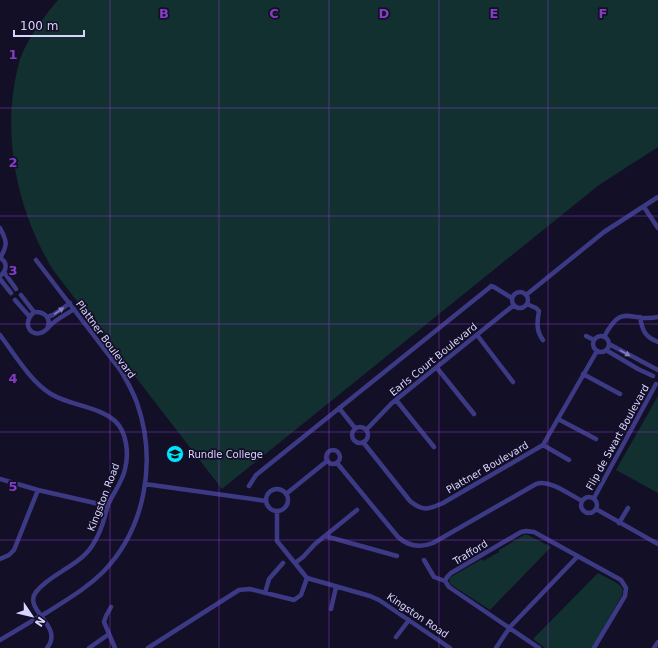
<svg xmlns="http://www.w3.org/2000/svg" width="658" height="648" font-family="'DejaVu Sans',sans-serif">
	<rect width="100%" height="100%" fill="#130f26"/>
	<path fill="#12302f" d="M58 0H658V147L599 185 222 489 53 270C15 207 0 129 20 59 29 36 43 18 58 0Z
		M658 396V493L616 470Z
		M524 535H528L551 547 490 610 450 584 449 578 482 559 483 561 499 552V550Z
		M598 573C603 576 620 583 622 588 623 590 622 593 622 595L592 648H545L533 639Z"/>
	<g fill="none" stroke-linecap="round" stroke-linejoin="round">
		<path stroke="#3d3a85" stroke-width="4.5" d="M644 207 658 228
			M0 228C7 241 8 245 0 258
			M0 258C8 262 7 271 0 276
			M36 260 121 371C127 381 133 392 137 403 157 460 146 528 103 572 86 589 66 600 46 613
			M4 272 16 289
			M0 279 11 293
			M512 300a8 8 0 1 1 16 0a8 8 0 1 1-16 0Z
			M21 295 34 312
			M526 295 604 232 658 197
			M15 300 29 316
			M527 304 536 308 539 311C537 322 536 331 543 340
			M47 317 53 315 70 303
			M640 317C642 330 645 337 658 342
			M47 329C52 319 45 311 34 312 21 324 31 338 43 332 47 330 49 326 53 323 59 318 67 314 74 309
			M0 335C15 355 31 382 51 394 71 406 98 406 115 421 127 432 129 454 125 469 123 481 113 493 108 505 107 508 106 512 105 516 102 527 98 537 92 546 78 567 51 573 36 592 22 610 65 626 47 648
			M477 335 513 382
			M586 336 594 340
			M593 344a8 8 0 1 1 16 0a8 8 0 1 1-16 0Z
			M604 337C623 301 629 323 658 317
			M609 344 658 370
			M606 350 638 369 653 376
			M437 368 474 414
			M583 374 620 394
			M396 400 434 447
			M339 408 355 428
			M558 419 596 439
			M352 435a8 8 0 1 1 16 0a8 8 0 1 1-16 0Z
			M366 430 392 403 514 305
			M363 442 410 501C423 512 429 509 443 503L543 445 597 351
			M543 445 569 460
			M326 457a7 7 0 1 1 14 0a7 7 0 1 1-14 0Z
			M337 463 398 537C408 546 420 548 433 543L536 484C550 479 570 495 582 501
			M0 479 38 490 108 506
			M145 484 266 501
			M249 486 256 475 489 288 491 286 494 287 512 298
			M266 500a11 11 0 1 1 22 0a11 11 0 1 1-22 0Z
			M286 494 327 461
			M581 505a8 8 0 1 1 16 0a8 8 0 1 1-16 0Z
			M594 498 656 384
			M596 509 658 544
			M277 511V541L307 578 370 596 379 600 450 648
			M619 523 628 508
			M325 536 397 556
			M0 559 9 555 14 550 38 490
			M424 560 434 577 445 581
			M295 563 303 557 315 544 357 510
			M265 593 269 579 283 563
			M111 607 106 616 104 622 115 648
			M331 609 336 587
			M396 637 409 620
			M0 640 37 618
			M89 648 109 634
			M148 648 239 590 250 589 294 600 301 595 307 578
			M496 648 510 627 577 557
			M539 648 449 587 445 581 447 577 451 573 521 532 526 531 534 532 621 580 626 588 625 596 594 648
			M654 648 658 642"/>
		<path stroke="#3d3a85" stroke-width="4.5" d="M37 618 46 613"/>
	</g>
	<defs><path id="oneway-solid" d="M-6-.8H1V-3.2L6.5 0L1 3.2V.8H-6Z"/></defs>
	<g fill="#837fbc">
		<use href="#oneway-solid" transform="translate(59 311) rotate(-35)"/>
		<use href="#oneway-solid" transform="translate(625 353) rotate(29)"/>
	</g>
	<path fill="none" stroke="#843dc5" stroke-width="1" stroke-opacity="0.55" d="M110 0V648M219 0V648M329 0V648M439 0V648M548 0V648M0 108H658M0 216H658M0 324H658M0 432H658M0 540H658"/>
	<defs>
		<g id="school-disc" transform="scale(0.9)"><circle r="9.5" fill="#00e5ff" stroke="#130f26"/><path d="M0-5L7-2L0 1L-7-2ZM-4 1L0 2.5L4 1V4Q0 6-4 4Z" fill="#111"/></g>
	</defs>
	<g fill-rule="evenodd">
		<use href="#school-disc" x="175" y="454"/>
	</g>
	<g text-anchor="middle" stroke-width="3.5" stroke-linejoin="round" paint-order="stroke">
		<g font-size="10" fill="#d9d4ff" stroke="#130f26">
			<text transform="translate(106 339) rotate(54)" y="4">Plattner Boulevard</text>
			<text transform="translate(433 359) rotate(-39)" y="4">Earls Court Boulevard</text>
			<text transform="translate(617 437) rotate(-61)" y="4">Flip de Swart Boulevard</text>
			<text transform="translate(487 467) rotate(-30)" y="4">Plattner Boulevard</text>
			<text transform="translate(103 497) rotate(-69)" y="4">Kingston Road</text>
			<text transform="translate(470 552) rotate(-31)" y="4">Trafford</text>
			<text transform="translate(418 615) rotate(34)" y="4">Kingston Road</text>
		</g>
		<g font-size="10" fill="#d9d4ff" stroke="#130f26" text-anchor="start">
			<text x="188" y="458">Rundle College</text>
		</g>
	</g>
	<g font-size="13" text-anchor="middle" font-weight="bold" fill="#843dc5" stroke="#130f26" stroke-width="3.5" stroke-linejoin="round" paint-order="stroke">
		<text x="164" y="18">B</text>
		<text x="274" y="18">C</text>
		<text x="384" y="18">D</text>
		<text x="494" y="18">E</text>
		<text x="603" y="18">F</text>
		<text x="13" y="59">1</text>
		<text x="13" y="167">2</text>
		<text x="13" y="275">3</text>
		<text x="13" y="383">4</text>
		<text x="13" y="491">5</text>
	</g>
	<g transform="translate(32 616) rotate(125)" stroke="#130f26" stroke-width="3" paint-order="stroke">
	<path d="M0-3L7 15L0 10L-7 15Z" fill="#d9d4ff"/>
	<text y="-6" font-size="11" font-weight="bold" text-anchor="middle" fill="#d9d4ff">N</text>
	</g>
	<path d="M14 30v6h70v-6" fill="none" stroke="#d9d4ff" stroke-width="2"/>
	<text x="20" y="30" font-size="12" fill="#d9d4ff" stroke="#130f26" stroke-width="3" paint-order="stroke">100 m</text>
</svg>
